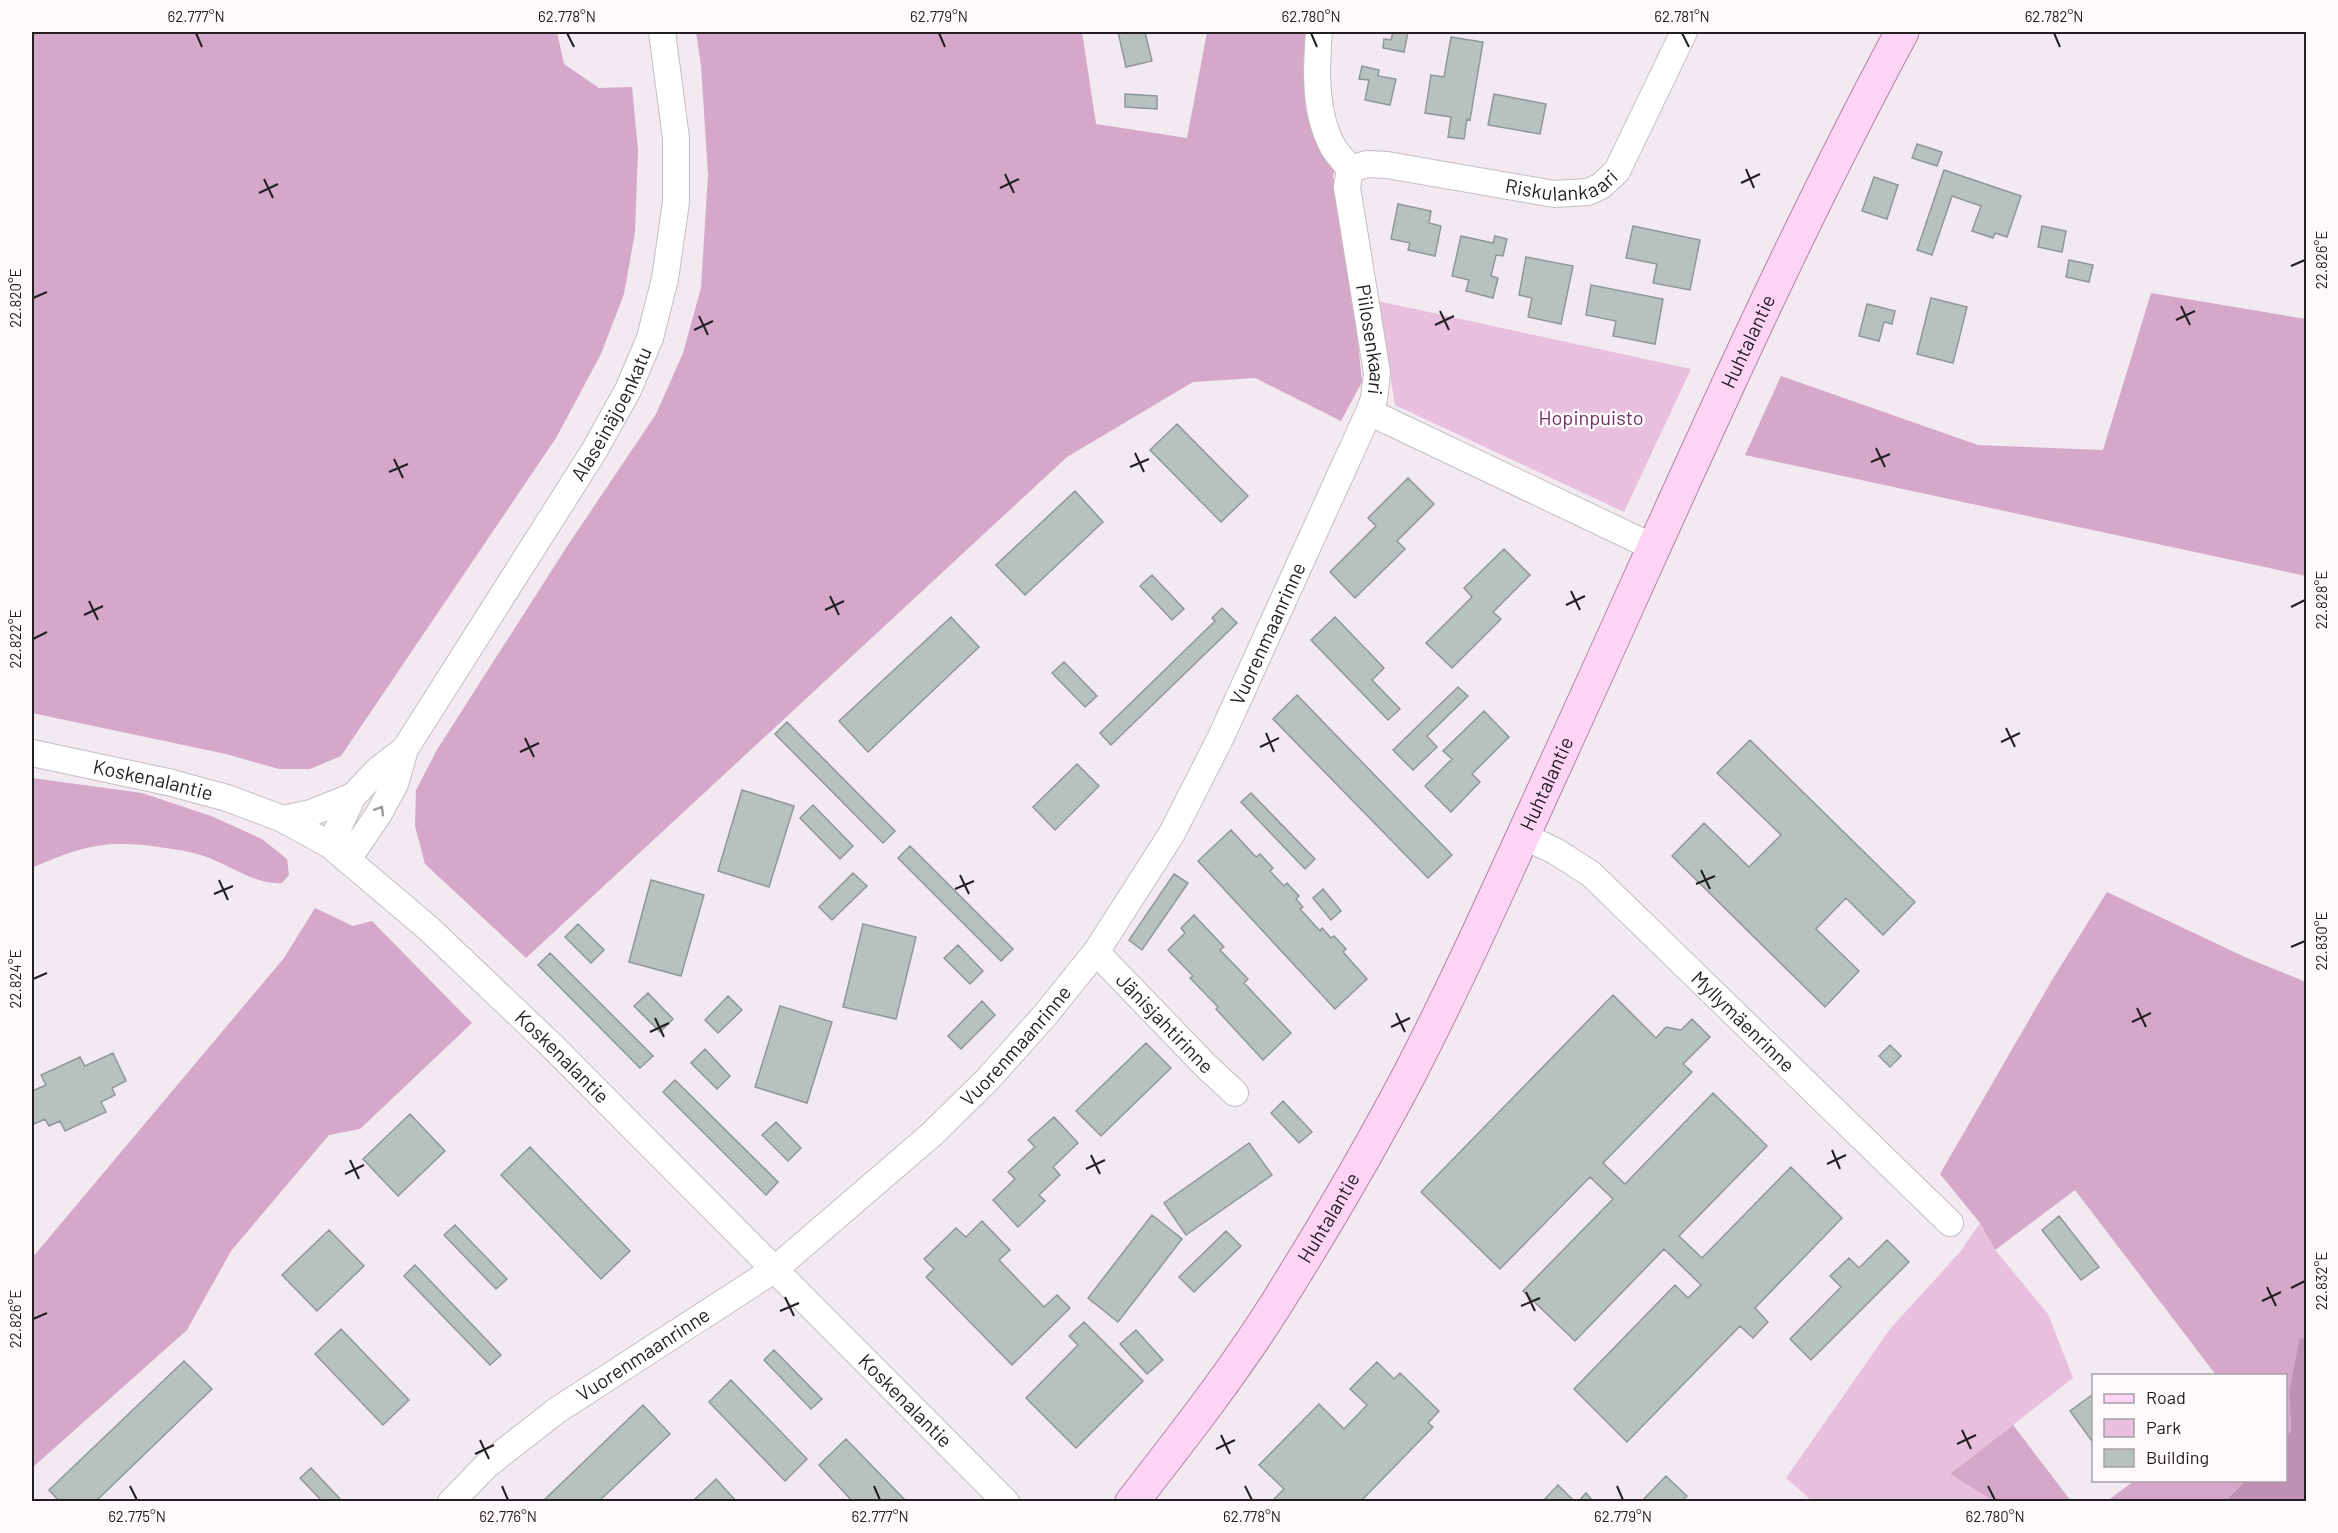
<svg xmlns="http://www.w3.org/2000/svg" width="2338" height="1533" font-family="Barlow,sans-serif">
	<rect width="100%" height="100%" fill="#f2eaf0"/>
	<path fill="#e8bfdd" d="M1378 301 1691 369 1624 512 1395 405Z
		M1980 1223 1995 1250 2048 1314 2073 1378 1950 1474 1993 1501H1812L1786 1478 1890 1329 1960 1252Z"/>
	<path fill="#d5a7c9" d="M32 32H557L564 64 599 88 632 87 638 150 635 232 624 294 601 354 556 438 341 756 310 769H279L226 754 32 713Z
		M696 32H1082L1096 124 1187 138 1207 32H1306L1303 67 1312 133 1342 141 1333 176 1354 301 1362 382 1341 421 1255 378 1193 382 1067 457 526 958 425 864 415 826 416 790 438 748 566 548 656 414 683 353 701 288 708 175 701 65Z
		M2151 293 2306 319V576L1745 455 1781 376 1978 445 2103 450Z
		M32 778 142 793 211 816 262 839 287 859 289 875 282 883C259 885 236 869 214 860 199 853 181 850 165 848 109 839 83 845 32 868Z
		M2107 892 2247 958 2306 982V1336L2299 1340 2289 1391 2291 1432 2286 1437V1376L2216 1375 2075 1190 1995 1250 1980 1223 1940 1174 2052 980Z
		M315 908 353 926 372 921 472 1023 360 1129 329 1135 231 1251 187 1330 32 1468V1258L284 958Z
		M2013 1425 2071 1501H1993L1950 1474Z
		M2134 1481V1480L2245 1481 2225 1501H2107Z"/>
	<path fill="#be91b3" d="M2306 1336V1501H2225L2245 1481 2286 1480V1437L2291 1431 2289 1391 2299 1340Z"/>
	<path fill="#b7c1c0" stroke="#8f9897" stroke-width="1.5" d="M1118 32H1145L1152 61 1126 67Z
		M1393 32H1408L1404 52 1383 48 1384 39 1391 40Z
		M1451 37 1483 42 1470 120 1467 119 1464 139 1448 137 1451 117 1425 113 1431 75 1444 77Z
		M1362 66 1379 70 1378 76 1396 79 1390 105 1365 100 1369 80 1359 79Z
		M1125 94 1157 96V109L1125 107Z
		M1494 94 1546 104 1540 134 1488 125Z
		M1917 144 1942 152 1937 166 1912 158Z
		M1944 170 2021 196 2007 237 1995 233 1993 238 1972 231 1981 206 1952 196 1932 255 1917 250Z
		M1874 177 1898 185 1887 219 1862 211Z
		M1398 204 1431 211 1429 223 1441 226 1435 256 1408 250 1410 243 1391 239Z
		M1633 226 1700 240 1690 290 1653 283 1657 264 1626 258Z
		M2042 226 2066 231 2062 252 2038 247Z
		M1461 236 1493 243 1495 236 1507 239 1503 256 1496 255 1491 276 1498 278 1493 298 1466 291 1469 280 1452 276Z
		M1526 257 1573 266 1561 324 1528 317 1532 298 1519 295Z
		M2069 260 2093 265 2089 282 2066 277Z
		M1591 285 1663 299 1655 344 1613 336 1616 321 1586 315Z
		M1931 298 1967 307 1953 363 1917 354Z
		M1867 304 1895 311 1892 324 1884 322 1879 341 1859 336Z
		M1177 424 1248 496 1221 522 1150 450Z
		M1408 478 1434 504 1397 541 1405 549 1355 598 1330 572 1376 526 1368 518Z
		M1075 491 1103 522 1025 595 996 565Z
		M1504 549 1530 575 1493 612 1501 619 1452 668 1426 643 1472 597 1464 588Z
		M1152 575 1184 609 1172 620 1140 586Z
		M1222 608 1237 623 1111 745 1100 733 1215 621 1212 618Z
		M951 617 979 647 868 752 839 721Z
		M1335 617 1384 668 1372 680 1400 709 1388 720 1311 640Z
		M1064 662 1097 696 1085 707 1052 673Z
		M1458 687 1468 696 1427 736 1437 747 1413 770 1393 750Z
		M1297 695 1452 855 1428 878 1273 719Z
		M1484 711 1509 737 1472 774 1480 782 1451 812 1425 786 1452 759 1443 751Z
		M787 722 895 831 883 843 775 734Z
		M1750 740 1915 902 1883 935 1846 898 1816 929 1859 971 1825 1007 1672 856 1704 823 1749 867 1781 835 1717 773Z
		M1077 764 1099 786 1055 830 1033 807Z
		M742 790 794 806 769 887 718 871Z
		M1251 793 1315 859 1305 869 1241 802Z
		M813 805 853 846 840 859 800 818Z
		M1231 830 1256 857 1260 854 1273 868 1270 871 1284 886 1287 883 1299 896 1296 899 1303 907 1300 909 1320 931 1322 928 1331 938 1334 936 1346 949 1343 952 1367 979 1335 1009 1198 861Z
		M910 846 1013 949 1001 961 898 858Z
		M853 873 867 886 832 920 819 907Z
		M1174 874 1188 883 1142 950 1129 940Z
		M651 880 704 895 681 976 629 962Z
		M1323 889 1341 911 1331 920 1313 898Z
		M1194 915 1224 947 1220 950 1248 979 1244 983 1291 1033 1263 1060 1216 1009 1218 1007 1190 978 1193 976 1168 950 1185 933 1181 928Z
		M578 924 604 950 591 963 565 937Z
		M863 924 916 937 896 1019 843 1007Z
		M958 945 983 971 970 984 944 958Z
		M550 953 653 1056 640 1068 538 965Z
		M648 993 673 1019 660 1032 634 1006Z
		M1613 995 1656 1038 1666 1027 1681 1030 1692 1019 1710 1037 1683 1064 1692 1072 1603 1163 1625 1184 1713 1093 1767 1146 1679 1236 1702 1258 1791 1167 1842 1218 1755 1308 1768 1322 1753 1338 1740 1326 1627 1442 1574 1389 1675 1285 1688 1298 1701 1285 1664 1249 1575 1341 1523 1291 1613 1199 1590 1177 1500 1269 1421 1192Z
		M728 996 742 1010 718 1033 705 1020Z
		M982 1001 995 1015 961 1049 948 1036Z
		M780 1006 832 1022 807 1103 755 1087Z
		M1146 1043 1171 1068 1101 1136 1076 1111Z
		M1890 1045 1901 1056 1890 1067 1879 1056Z
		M705 1049 730 1076 717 1089 691 1063Z
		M113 1053 126 1081 112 1088 115 1095 101 1102 106 1112 65 1131 60 1121 49 1126 45 1119 32 1125V1091L46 1085 41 1075 80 1057 85 1066Z
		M675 1080 778 1182 766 1195 663 1092Z
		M1283 1101 1312 1132 1299 1143 1271 1113Z
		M410 1114 445 1151 398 1196 363 1159Z
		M1054 1117 1078 1143 1053 1167 1060 1175 1039 1195 1045 1201 1018 1227 993 1200 1015 1179 1008 1172 1035 1147 1028 1140Z
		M776 1122 801 1148 788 1161 762 1135Z
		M1249 1143 1272 1175 1186 1235 1164 1203Z
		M530 1147 630 1251 601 1279 501 1175Z
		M1152 1215 1182 1239 1118 1322 1088 1298Z
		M2059 1216 2099 1267 2081 1280 2042 1230Z
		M982 1221 1010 1250 999 1260 1044 1307 1057 1295 1070 1308 1012 1365 926 1277 934 1269 924 1259 956 1228 966 1237Z
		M455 1225 507 1279 496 1289 444 1235Z
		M329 1230 364 1266 317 1311 282 1275Z
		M1226 1231 1241 1246 1194 1292 1179 1277Z
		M1887 1240 1909 1262 1811 1360 1790 1339 1841 1287 1830 1276 1849 1258 1859 1268Z
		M415 1265 501 1355 490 1365 404 1276Z
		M1084 1322 1143 1381 1076 1448 1026 1398 1078 1345 1069 1336Z
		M341 1329 409 1400 383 1425 315 1354Z
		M1136 1330 1163 1360 1147 1374 1120 1344Z
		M774 1350 822 1399 811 1409 764 1360Z
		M184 1361 212 1389 95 1502H60L49 1490Z
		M1377 1362 1394 1379 1400 1373 1439 1411 1428 1423 1433 1427 1360 1502H1271L1284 1489 1259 1465 1319 1404 1344 1429 1367 1405 1350 1389Z
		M731 1380 807 1459 785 1481 709 1402Z
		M2092 1395 2094 1397V1444L2070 1411Z
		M643 1405 670 1434 598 1502H542Z
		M846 1439 907 1502H853L819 1465Z
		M311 1468 340 1499 337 1502H323L300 1478Z
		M1666 1476 1687 1496 1681 1502H1641Z
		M716 1479 737 1502H692Z
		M1558 1485 1575 1502H1542Z
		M1586 1493 1594 1502H1578Z"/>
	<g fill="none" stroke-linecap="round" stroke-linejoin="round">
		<g stroke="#c4bdc2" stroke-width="28">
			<g id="minor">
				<path id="s1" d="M1319 32C1316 70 1314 112 1333 147 1338 155 1345 162 1350 169L1347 187 1377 373 1374 399 1369 412 1655 548"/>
				<path id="s2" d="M1350 169 1367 164 1387 165 1554 194 1588 192 1601 186 1617 171 1684 32"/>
				<path id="s3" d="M32 753 168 782 227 798 283 819 330 845 428 928 549 1043 1006 1502"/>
				<path d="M283 819 311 813 353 796 378 770 405 749"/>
				<path id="s4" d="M1523 836 1555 851 1591 874 1950 1223"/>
				<path d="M330 845 353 796"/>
				<path id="s5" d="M348 859 378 815 395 784 405 749 594 451 628 390 650 338 665 279 676 202V138L662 32"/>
				<path id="s6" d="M1096 952 1206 1066 1235 1093"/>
				<path id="s7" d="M451 1502 487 1465 556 1411 775 1269 931 1135 988 1079 1046 1014 1096 952 1171 835 1220 739 1369 412"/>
			</g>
		</g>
		<g stroke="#b182a6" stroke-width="35">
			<g id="major">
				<path id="s8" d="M1132 1502C1181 1439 1232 1374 1275 1306 1322 1231 1368 1153 1409 1075 1460 976 1506 873 1552 772 1666 524 1773 272 1902 32"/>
			</g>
		</g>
		<use href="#minor" stroke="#fff" stroke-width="26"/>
		<use href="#major" stroke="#fed4f4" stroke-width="33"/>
	</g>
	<defs><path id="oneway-chevron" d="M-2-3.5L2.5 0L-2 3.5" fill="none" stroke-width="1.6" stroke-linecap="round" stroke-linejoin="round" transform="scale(1.5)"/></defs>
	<use stroke="#9b9a9b" href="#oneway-chevron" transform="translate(380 810) rotate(-59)"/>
	<path fill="none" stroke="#211f21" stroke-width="2" d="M196 33 202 47M567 33 574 47M939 33 945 47M1311 33 1317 47M1682 33 1689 47M2054 33 2060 47M1746 169 1754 188M1005 174 1014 193M264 179 273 198M1741 183 1760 174M1000 188 1019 179M259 193 278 184M2291 266 2305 260M33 298 47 292M2181 306 2190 325M1440 311 1449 330M699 316 708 335M2176 320 2195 311M1435 325 1454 316M694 330 713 321M1876 448 1885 467M1135 453 1144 472M394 459 403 478M1871 462 1890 454M1130 467 1149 459M389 472 408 464M1571 591 1580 610M830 596 839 615M89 601 98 620M1566 605 1585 596M2291 607 2305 600M825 610 844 601M84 615 103 606M33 639 47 632M2006 728 2015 747M1266 733 1274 752M525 738 534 757M2001 742 2020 733M1260 747 1279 738M520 752 539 743M1701 870 1710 889M960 875 969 894M219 880 228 900M1696 884 1715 876M955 889 974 881M214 894 233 886M2291 947 2305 941M33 979 47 973M2137 1008 2146 1027M1396 1013 1405 1032M655 1018 664 1037M2132 1022 2151 1013M1391 1027 1410 1018M650 1032 669 1023M1832 1150 1840 1169M1091 1155 1100 1174M350 1160 359 1179M1827 1164 1846 1155M1086 1169 1105 1160M345 1174 364 1165M2267 1287 2276 1306M2291 1288 2305 1281M1526 1292 1535 1311M785 1297 794 1316M2262 1301 2281 1292M1521 1306 1540 1298M780 1311 799 1303M33 1319 47 1313M1962 1430 1971 1449M1221 1435 1230 1454M480 1440 489 1459M1957 1444 1976 1435M1216 1449 1235 1440M475 1454 494 1445M130 1486 137 1500M502 1486 508 1500M874 1486 880 1500M1245 1486 1252 1500M1617 1486 1623 1500M1988 1486 1995 1500"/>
	<g text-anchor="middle" stroke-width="5" stroke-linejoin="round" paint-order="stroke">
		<g font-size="20" fill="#211f21" stroke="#fff8fd">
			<text dy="7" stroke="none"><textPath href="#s2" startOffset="216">Riskulankaari</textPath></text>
			<text dy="7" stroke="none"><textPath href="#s1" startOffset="318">Piilosenkaari</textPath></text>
			<text dy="7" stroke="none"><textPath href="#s8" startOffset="1318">Huhtalantie</textPath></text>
			<text dy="7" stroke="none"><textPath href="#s5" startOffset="519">Alaseinäjoenkatu</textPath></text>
			<text dy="7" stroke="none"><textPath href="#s7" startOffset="1215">Vuorenmaanrinne</textPath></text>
			<text dy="7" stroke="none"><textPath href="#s3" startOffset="124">Koskenalantie</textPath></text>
			<text dy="7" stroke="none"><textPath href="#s8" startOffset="832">Huhtalantie</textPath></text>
			<text dy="7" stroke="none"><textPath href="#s4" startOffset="290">Myllymäenrinne</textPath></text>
			<text dy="7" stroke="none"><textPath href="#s6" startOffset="99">Jänisjahtirinne</textPath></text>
			<text dy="7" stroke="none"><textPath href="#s7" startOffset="729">Vuorenmaanrinne</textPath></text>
			<text dy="7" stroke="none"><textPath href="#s3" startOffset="628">Koskenalantie</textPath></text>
			<text dy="7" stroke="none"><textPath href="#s8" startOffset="346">Huhtalantie</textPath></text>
			<text dy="7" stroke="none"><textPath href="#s7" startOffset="243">Vuorenmaanrinne</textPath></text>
			<text dy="7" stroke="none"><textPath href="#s3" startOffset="1114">Koskenalantie</textPath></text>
		</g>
		<g font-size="20" fill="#6c3460" stroke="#fff8fd">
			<text x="1591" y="425">Hopinpuisto</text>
		</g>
	</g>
	<rect width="2338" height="1533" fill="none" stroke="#fff8fd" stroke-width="66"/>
	<rect x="2092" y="1374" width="195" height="108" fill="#fff8fd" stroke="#a6a1a5" stroke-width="1.5"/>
	<rect x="2104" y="1394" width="30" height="9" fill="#fed4f4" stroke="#a6a1a5" stroke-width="1.5"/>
	<text x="2146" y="1404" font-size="18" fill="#211f21">Road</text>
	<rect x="2104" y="1419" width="30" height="18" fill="#e8bfdd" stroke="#a6a1a5" stroke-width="1.5"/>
	<text x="2146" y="1434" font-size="18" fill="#211f21">Park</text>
	<rect x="2104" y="1449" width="30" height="18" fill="#b7c1c0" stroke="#a6a1a5" stroke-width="1.5"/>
	<text x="2146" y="1464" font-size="18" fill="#211f21">Building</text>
	<rect x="33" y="33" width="2272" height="1467" fill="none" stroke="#211f21" stroke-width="2"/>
	<g font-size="15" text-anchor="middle" fill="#211f21">
		<text x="196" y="22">62.777°N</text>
		<text x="567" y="22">62.778°N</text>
		<text x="939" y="22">62.779°N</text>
		<text x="1311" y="22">62.780°N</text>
		<text x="1682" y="22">62.781°N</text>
		<text x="2054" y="22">62.782°N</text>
		<text transform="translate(2322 260) rotate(-90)" y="5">22.826°E</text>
		<text transform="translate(16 298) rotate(-90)" y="5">22.820°E</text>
		<text transform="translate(2322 600) rotate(-90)" y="5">22.828°E</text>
		<text transform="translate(16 639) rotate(-90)" y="5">22.822°E</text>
		<text transform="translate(2322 941) rotate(-90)" y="5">22.830°E</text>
		<text transform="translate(16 979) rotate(-90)" y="5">22.824°E</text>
		<text transform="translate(2322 1281) rotate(-90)" y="5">22.832°E</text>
		<text transform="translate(16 1319) rotate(-90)" y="5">22.826°E</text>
		<text x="137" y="1522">62.775°N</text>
		<text x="508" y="1522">62.776°N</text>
		<text x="880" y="1522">62.777°N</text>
		<text x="1252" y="1522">62.778°N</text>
		<text x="1623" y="1522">62.779°N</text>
		<text x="1995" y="1522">62.780°N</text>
	</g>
</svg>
